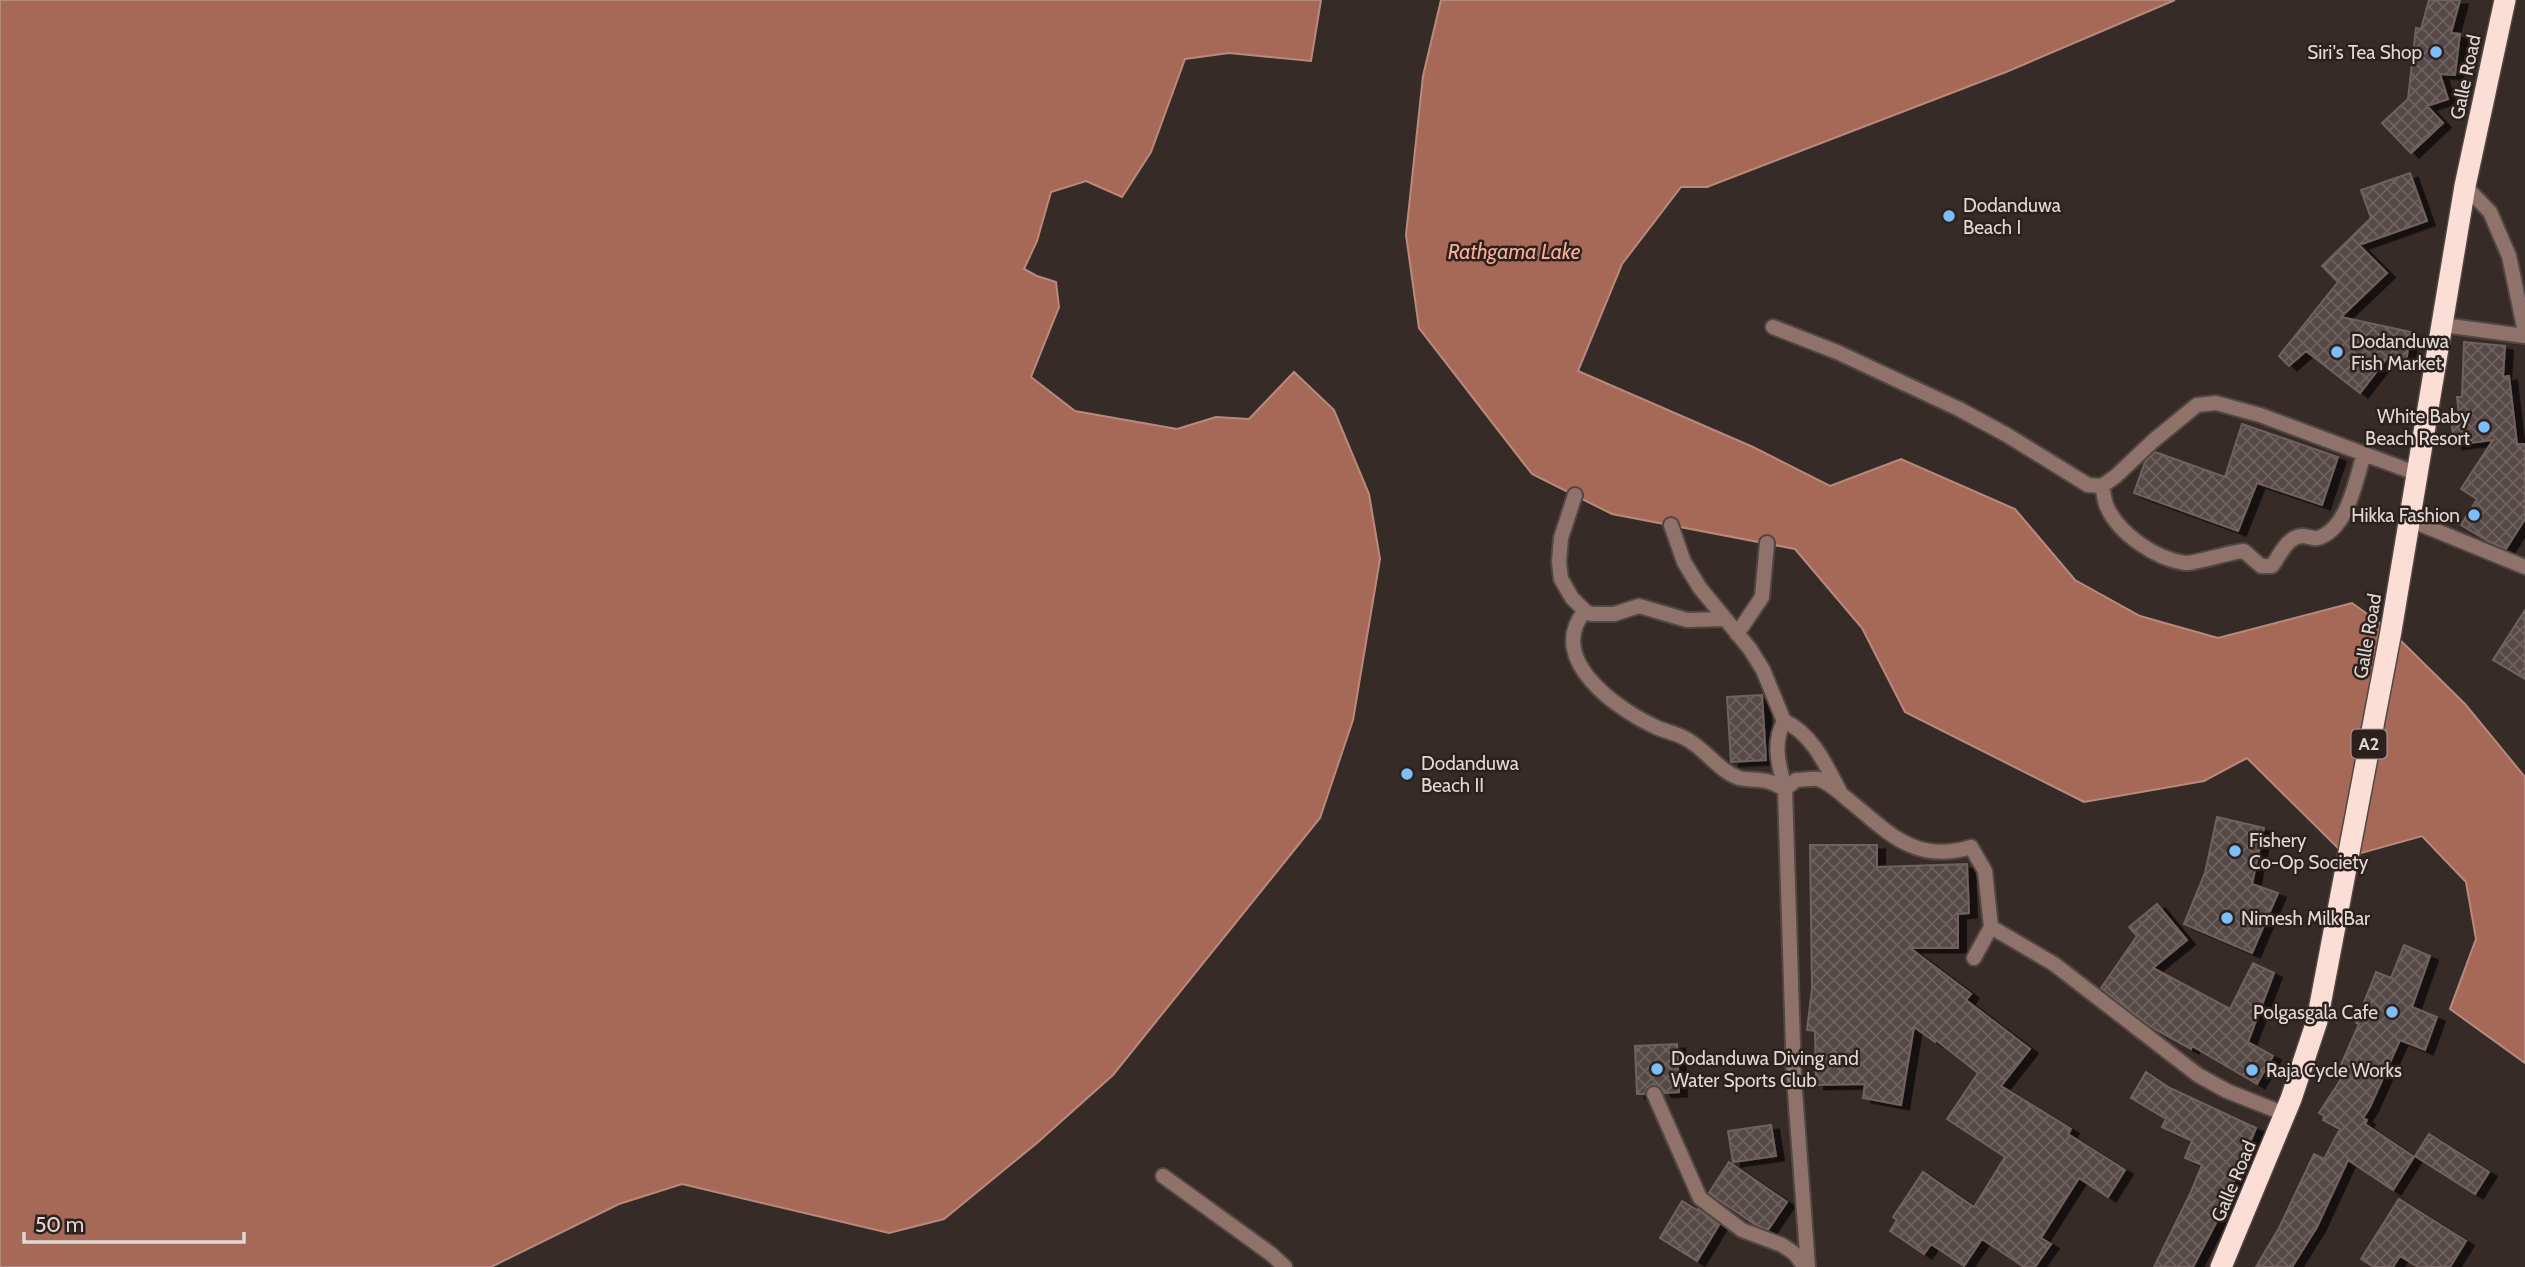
<svg xmlns="http://www.w3.org/2000/svg" width="2525" height="1267" font-family="Cabin,sans-serif">
	<defs>
		<pattern id="building-cross-hatch" width="8" height="8" patternUnits="userSpaceOnUse" patternTransform="scale(1.75)"><rect width="8" height="8" fill="#564a46"/><path d="M0 0l8 8M0 8l8-8" fill="none" stroke="#6e6360"/></pattern>
		<filter id="shadow"><feDropShadow dx="8" dy="4.5" stdDeviation="0" flood-color="#0009"/></filter>
	</defs>
	<rect width="100%" height="100%" fill="#372b28"/>
	<path fill="#a76957" stroke="#b88a7d" stroke-width="2" d="M0 0H1321L1311 61 1229 53 1185 59 1151 152 1122 197 1086 181 1051 192 1037 241 1024 269 1037 276 1056 282 1059 307 1031 377 1075 411 1177 429 1216 417 1249 419 1294 372 1334 410 1369 494 1380 559 1353 720 1320 818 1113 1075 1037 1143 944 1219 889 1233 682 1184 619 1204 491 1267H0Z
		M1441 0H2175L2006 72 1707 187H1681L1622 264 1578 371 1753 447 1830 486 1901 459 2015 509 2075 580 2140 616 2218 638 2352 603 2391 631 2465 704 2525 777V1063L2450 1009 2476 939 2466 882 2422 836 2347 857 2247 758 2204 781 2084 802 1905 712 1862 628 1795 549 1612 514 1532 474 1419 328 1406 235 1423 76Z"/>
	<path fill="url(#building-cross-hatch)" stroke="#70625e" stroke-width="2" filter="url(#shadow)" d="M2429 0H2460L2451 33 2460 34 2455 75 2440 74 2448 99 2427 106 2443 123 2411 153 2382 123 2408 99 2416 28 2421 29Z
		M2410 173 2427 221 2359 245 2387 273 2341 317 2411 332 2406 361 2388 357 2360 393 2306 351 2289 366 2279 356 2338 282 2322 266 2371 218 2361 190Z
		M2464 342 2505 346 2503 377 2509 376 2517 444H2525V519L2506 549 2488 541 2461 525 2477 499 2461 489 2493 440 2454 445 2451 416 2459 415 2457 397H2462Z
		M2242 424 2338 457 2322 505 2257 483 2238 531 2134 493 2145 462 2155 452 2225 477Z
		M2525 610V679L2493 660Z
		M1762 695 1766 760 1731 762 1727 697Z
		M2217 817 2264 828 2252 884 2278 893 2252 953 2184 924 2205 873Z
		M1810 845H1877V867L1967 864 1969 913 1958 914V948H1910L1971 994 1966 1000 2030 1049 2001 1086 2071 1129 2068 1134 2125 1170 2108 1197 2079 1178 2041 1238 2051 1244 2035 1267H2024L1982 1239 1964 1266 1931 1244 1924 1254 1890 1231 1897 1220 1893 1217 1923 1172 1974 1207 2005 1157 1947 1119 1978 1073 1936 1040 1935 1042 1914 1027 1901 1105 1863 1098 1865 1084 1816 1085 1815 1031 1807 1030 1812 989Z
		M2157 904 2187 940 2153 968 2230 1009 2253 963 2274 973 2248 1042 2273 1056 2257 1084 2192 1046 2191 1049 2153 1028 2101 988 2137 936 2129 927Z
		M2404 945 2430 956 2412 1007 2437 1017 2425 1050 2400 1040 2370 1107 2363 1118 2367 1120 2365 1124 2414 1157 2393 1190 2348 1160 2317 1227 2292 1267H2256L2279 1228 2314 1154 2324 1159 2340 1129 2323 1120 2324 1116 2319 1113 2347 1070 2340 1067 2359 1024 2356 1023 2376 972 2391 978Z
		M1677 1044 1679 1092 1664 1093 1660 1087 1654 1084 1647 1088 1645 1094H1637L1635 1046Z
		M2146 1072 2170 1088 2256 1128 2220 1215 2193 1267H2154L2191 1192 2202 1165 2185 1158 2192 1141 2162 1127 2166 1119 2131 1098Z
		M1771 1125 1776 1156 1733 1162 1728 1131Z
		M2429 1134 2489 1172 2475 1194 2415 1156Z
		M1729 1162 1787 1202 1768 1230 1756 1225 1709 1193Z
		M2399 1199 2466 1241 2450 1267H2418L2400 1256 2393 1267H2374L2361 1259Z
		M1682 1201 1697 1210 1698 1209 1719 1225 1697 1261 1660 1238Z"/>
	<g fill="none" stroke-linecap="round" stroke-linejoin="round">
		<g stroke="#524744" stroke-width="18">
			<path id="lane" d="M1773 327 1837 352 1959 409 2007 435 2088 485 2102 486 2116 476 2153 441 2197 405 2216 403 2260 415 2418 474
				M2102 486C2104 493 2104 501 2107 507 2119 534 2156 559 2185 563 2194 564 2229 552 2244 551L2261 566H2272C2280 555 2287 537 2302 536 2308 536 2313 539 2318 538 2348 529 2356 479 2364 454
				M1575 495 1561 538 1559 562 1561 579 1572 598 1585 611 1591 614H1614L1639 606 1687 620 1724 619
				M1671 525 1684 562 1700 588 1750 649 1763 670 1784 721
				M1585 611C1544 659 1619 711 1658 728 1668 732 1679 734 1688 740 1706 750 1719 771 1739 778 1747 780 1757 779 1766 781 1772 782 1779 786 1785 789
				M1737 634 1762 597 1767 543
				M1785 789 1796 780C1802 780 1812 778 1818 779 1828 782 1838 791 1846 798 1886 830 1914 865 1971 847L1985 871 1991 927 1974 958
				M1785 789C1779 765 1772 745 1784 721 1812 733 1827 767 1840 792
				M1654 1094 1700 1198 1742 1230 1782 1245 1794 1253 1805 1267"/>
		</g>
		<g stroke="#524744" stroke-width="18">
			<path id="street" d="M2465 186 2490 212 2509 256 2525 332
				M2443 325 2525 336
				M2410 520 2525 567
				M1785 789 1794 1078 1808 1267
				M1991 927 2054 964 2198 1075 2227 1091 2285 1114
				M1163 1176 1271 1254 1285 1267"/>
		</g>
		<g stroke="#524744" stroke-width="24">
			<path id="highway" d="M2221 1267 2291 1099 2317 1021 2391 631 2465 186 2505 0"/>
		</g>
		<use href="#lane" stroke="#8f736b" stroke-width="14"/>
		<use href="#street" stroke="#8f736b" stroke-width="14"/>
		<use href="#highway" stroke="#fbded5" stroke-width="21"/>
	</g>
	<g fill="#7cbef9" stroke="#2d211e" stroke-width="2.5">
		<circle cx="2436" cy="52" r="7"/>
		<circle cx="1949" cy="216" r="7"/>
		<circle cx="2337" cy="352" r="7"/>
		<circle cx="2484" cy="427" r="7"/>
		<circle cx="2474" cy="515" r="7"/>
		<circle cx="1407" cy="774" r="7"/>
		<circle cx="2235" cy="851" r="7"/>
		<circle cx="2227" cy="918" r="7"/>
		<circle cx="2392" cy="1012" r="7"/>
		<circle cx="1657" cy="1069" r="7"/>
		<circle cx="2252" cy="1070" r="7"/>
	</g>
	<g text-anchor="middle" stroke-width="5" stroke-linejoin="round" paint-order="stroke">
		<rect fill="#2d211e" stroke="#aaa19e" stroke-width="2" x="2351.5" y="729.5" width="35" height="29" rx="5"/>
		<g font-size="18" font-weight="bold" fill="#e0d8d5">
			<text x="2369" y="750">A2</text>
		</g>
		<g font-size="19" fill="#e0d8d5" stroke="#2d211e" text-anchor="start">
			<text x="2422" y="59" text-anchor="end">Siri's Tea Shop</text>
			<text x="1963" y="212">Dodanduwa<tspan x="1963" dy="22">Beach I</tspan></text>
			<text x="2351" y="348">Dodanduwa<tspan x="2351" dy="22">Fish Market</tspan></text>
			<text x="2470" y="423" text-anchor="end">White Baby<tspan x="2470" dy="22">Beach Resort</tspan></text>
			<text x="2460" y="522" text-anchor="end">Hikka Fashion</text>
			<text x="1421" y="770">Dodanduwa<tspan x="1421" dy="22">Beach II</tspan></text>
			<text x="2249" y="847">Fishery<tspan x="2249" dy="22">Co-Op Society</tspan></text>
			<text x="2241" y="925">Nimesh Milk Bar</text>
			<text x="2378" y="1019" text-anchor="end">Polgasgala Cafe</text>
			<text x="1671" y="1065">Dodanduwa Diving and<tspan x="1671" dy="22">Water Sports Club</tspan></text>
			<text x="2266" y="1077">Raja Cycle Works</text>
		</g>
		<g font-size="19" fill="#e0d8d5" stroke="#2d211e">
			<text transform="translate(2465 77) rotate(-78)" y="7">Galle Road</text>
			<text transform="translate(2367 636) rotate(-80)" y="7">Galle Road</text>
			<text transform="translate(2233 1181) rotate(-67)" y="7">Galle Road</text>
		</g>
		<g font-size="21" font-style="italic" fill="#f7ad98" stroke="#2d211e">
			<text x="1514" y="259">Rathgama Lake</text>
		</g>
	</g>
	<path d="M24 1232v10h220v-10" fill="none" stroke="#e0d8d5" stroke-width="3.5"/>
	<text x="35" y="1232" font-size="21" fill="#e0d8d5" stroke="#2d211e" stroke-width="5" paint-order="stroke">50 m</text>
</svg>
